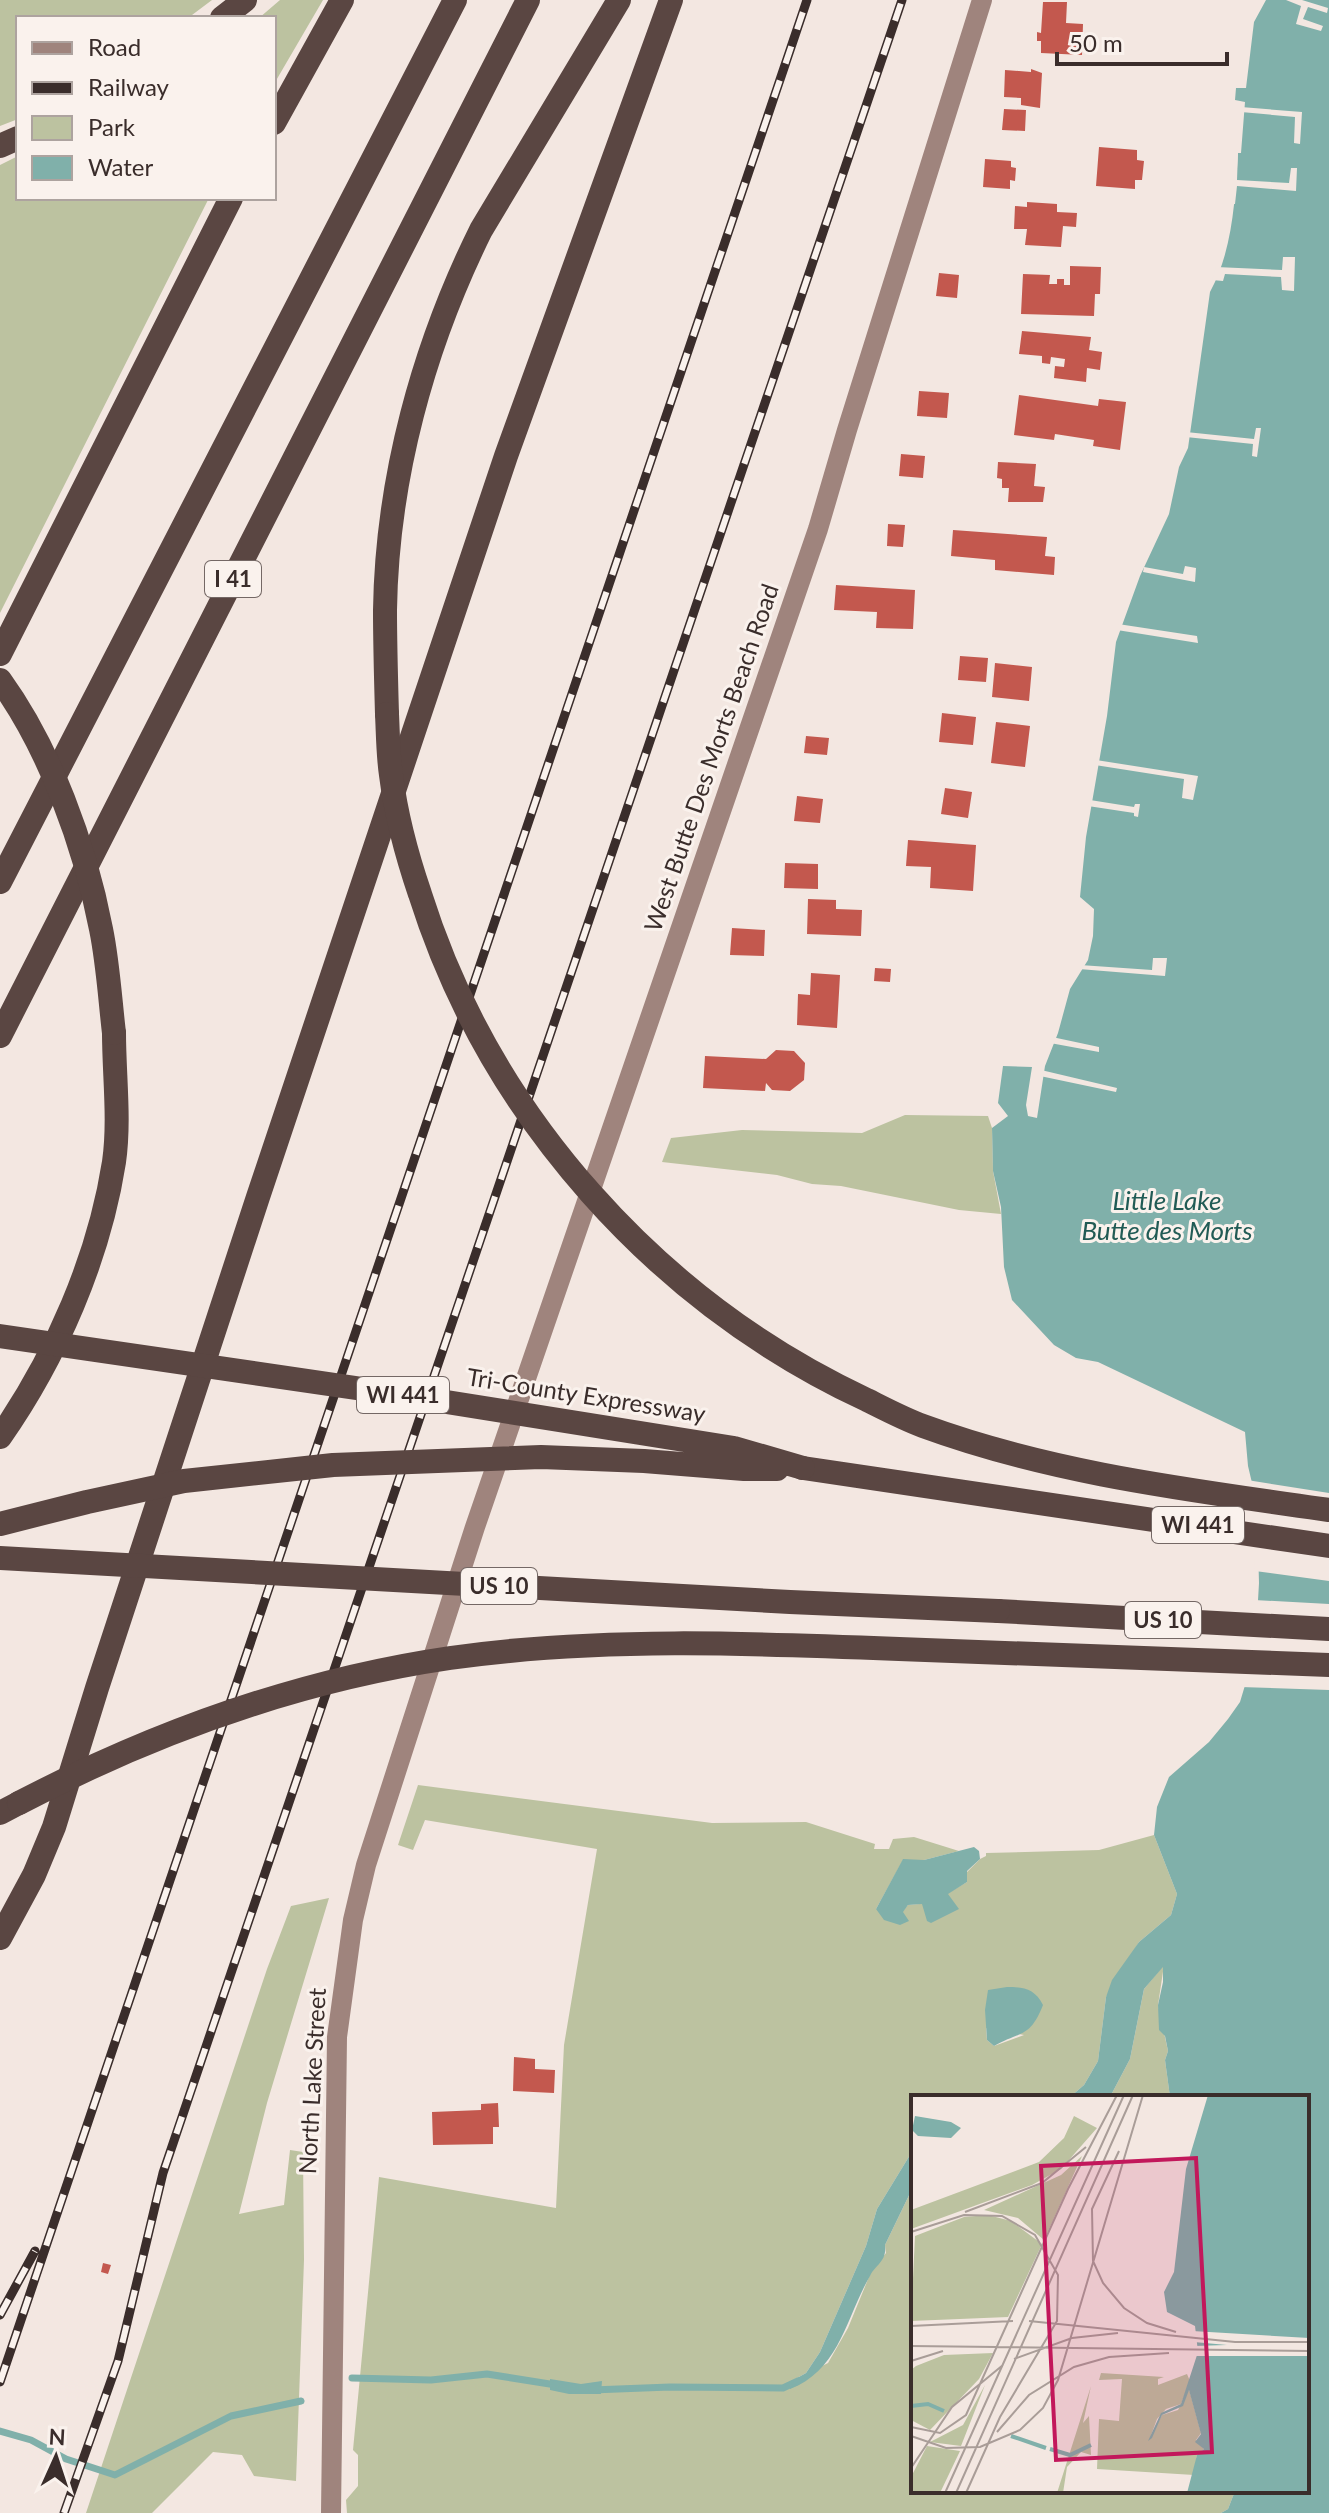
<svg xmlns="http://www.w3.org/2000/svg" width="1329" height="2513" font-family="Lato,sans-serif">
	<rect width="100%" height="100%" fill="#f3e7e1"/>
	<path fill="#bcc2a0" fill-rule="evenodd" d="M0 0H212L188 18H18V119L0 126Z
		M280 0H323L274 84V18H259Z
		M18 156V198H209L0 613V165Z
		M905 1115 988 1116 992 1128 993 1171 1001 1214 959 1210 841 1186 812 1184 777 1175 662 1162 671 1138 742 1130 862 1133Z
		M418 1785 712 1823 806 1822 875 1844 874 1849H889L893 1839 914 1837 959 1851 924 1860H903L876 1909 902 1912 908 1905 931 1903 967 1882V1872L980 1859 986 1856V1853L1099 1850 1154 1835 1177 1894 1171 1915 1139 1942 1106 1997 1098 2061 1084 2085 1070 2097H913V2150L877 2209 866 2246 820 2352 806 2373 790 2382 828 2363 848 2328 871 2272 886 2253 885 2245 913 2187V2491H1235L1228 2509 1221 2513H347L346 2500 358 2486V2455L353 2450 379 2177 556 2208 564 2045 597 1849 425 1820 413 1850 398 1845ZM986 2028 1024 2035 994 2046 987 2040Z
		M329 1898 267 2103 239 2214 284 2205 290 2150 303 2152 304 2260 296 2481 254 2476 242 2455 213 2452 152 2513H86L267 1969 291 1906Z
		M1164 1965 1158 2005 1168 2051 1165 2060 1170 2097H1110L1130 2059 1144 1989Z"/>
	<path fill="#80b0aa" d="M1266 0H1329V2513H1221L1228 2509 1235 2491H1307V2097H1170L1165 2060 1168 2051 1165 2036 1159 2030 1158 2005 1163 1982V1967L1144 1989 1130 2059 1110 2097H1070L1084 2085 1098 2061 1106 1997 1112 1980 1139 1942 1171 1915 1177 1894 1154 1835 1157 1807 1169 1777 1209 1742 1228 1719 1240 1702 1255 1652 1259 1583 1257 1504 1248 1466 1245 1432 1098 1362 1076 1358 1054 1345 1012 1300 1004 1267 1001 1207 993 1171 992 1128 1008 1116 998 1103 1003 1066 1032 1067 1026 1105 1028 1116 1037 1118 1045 1066 1058 1033 1070 989 1088 960 1093 936 1094 909 1080 897 1086 837 1107 716 1116 642 1140 576 1169 514 1179 467 1188 448 1210 292C1233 250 1235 199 1238 153H1241L1245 102 1235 100 1236 88H1246L1254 22Z
		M974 1847 979 1851 980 1859 967 1871V1882L948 1894 959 1909 931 1923 927 1921 922 1904 908 1905 903 1912 909 1921 900 1925 884 1920 876 1909 903 1859 924 1860Z
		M1007 1987C1024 1987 1035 1989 1043 2005 1030 2038 1021 2031 994 2046L987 2040 985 2010 988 1990Z
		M913 2150V2187L885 2245C887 2262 876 2264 870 2276 846 2317 840 2370 790 2389V2382L806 2373 820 2352 866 2246 877 2209Z
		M550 2379 581 2384 602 2381 601 2394H569L550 2390Z"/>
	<path fill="#f3e7e1" d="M1286 0H1302L1328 8 1327 13 1308 7 1303 19 1323 26 1321 31 1296 24 1301 6Z
		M1241 107 1302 112 1300 144 1294 143 1295 117 1241 112Z
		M1234 151 1238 152 1237 180 1289 183 1291 168H1297L1296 191 1237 186 1235 204H1231Z
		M1283 257H1295L1294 291 1282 290 1281 277 1225 274 1223 281 1212 280 1216 267 1282 270Z
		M1256 428H1261L1257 457 1252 456 1253 444 1186 437V432L1254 439Z
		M1185 566 1196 568 1195 582 1143 572 1144 567 1183 574Z
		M1118 624 1197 636 1198 643 1117 630Z
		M1096 760 1198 776 1193 800 1182 798 1184 779 1095 765Z
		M1090 800 1134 807 1135 804H1140L1138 817 1134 816V813L1088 806Z
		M1153 958H1167L1165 976 1079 969 1080 965 1152 970Z
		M1052 1037 1099 1047V1052L1050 1043Z
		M1041 1070 1117 1088 1116 1092 1040 1076Z
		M1247 1480 1329 1493V1581L1255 1571 1253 1505Z
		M1254 1600 1329 1604V1690L1240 1687 1252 1651Z"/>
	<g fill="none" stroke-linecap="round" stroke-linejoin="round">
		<path stroke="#80b0aa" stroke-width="7" d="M352 2378 431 2380 487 2374 556 2385
			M592 2390 670 2387 783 2388 798 2381
			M0 2431 31 2440 66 2459 115 2475 231 2416 301 2401"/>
	</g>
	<path fill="#c3584e" d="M1043 2H1067L1066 23 1083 24 1082 55 1041 53V41H1037V32L1041 33Z
		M1031 69 1042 73 1040 108 1021 105V98L1004 97 1005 70 1031 72Z
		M1004 109 1026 110 1025 131 1002 130Z
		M1099 147 1137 150V160L1144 161 1142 180H1135V189L1096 186Z
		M985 159 1011 161V167L1016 168 1015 181 1010 180V189L983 187Z
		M1027 202 1057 204V212L1077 213 1076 227 1063 226 1061 247 1025 245 1027 229H1014L1015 206 1027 207Z
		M1070 266 1101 267 1100 294H1095L1094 316 1021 314 1023 274 1050 275 1049 284H1057V279H1064V285H1070Z
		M939 273 959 275 957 298 936 296Z
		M1022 331 1091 337 1089 350 1102 352 1100 370 1087 368 1086 382 1054 378 1055 366 1064 367 1065 359 1051 357 1050 364 1042 363V356L1019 354Z
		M919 391 949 393 947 418 917 416Z
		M1019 395 1098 406 1099 399 1126 402 1120 450 1093 446 1094 440 1055 434 1054 440 1014 435Z
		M901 454 925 456 923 478 899 476Z
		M998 462 1036 464 1034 486 1045 487 1043 502H1008L1009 488H1002V479L997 478Z
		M888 524 905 525 903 547 887 546Z
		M953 530 1047 537 1045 556 1055 557 1054 575 995 570V560L951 556Z
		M836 585 915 590 913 629 876 628 877 612 834 610Z
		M960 656 988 658 986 682 958 680Z
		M995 663 1032 667 1029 701 992 697Z
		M942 713 976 717 973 745 939 742Z
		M996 722 1030 726 1025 767 991 763Z
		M806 736 829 738 827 755 804 753Z
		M945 788 972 792 968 818 941 814Z
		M797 796 823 799 820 823 794 821Z
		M908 840 976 845 973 891 930 888 931 867 906 866Z
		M785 863 818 864V889L784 888Z
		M808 899 836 900V909L862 910 861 936 807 934Z
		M732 928 765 930 764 956 730 955Z
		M875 968 891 969 890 982 874 981Z
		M811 973 840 975 837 1028 797 1025 798 994 810 995Z
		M776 1050 794 1051 805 1063 804 1080 790 1091 772 1090 766 1083 765 1091 703 1088 705 1056 766 1059Z
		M514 2057 535 2059V2069L555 2070 554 2093 513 2091Z
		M498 2103 499 2127H493V2144L433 2145 432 2112 481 2110V2104Z
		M103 2263 111 2265 108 2274 101 2272Z"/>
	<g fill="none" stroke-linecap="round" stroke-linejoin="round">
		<path stroke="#9f847d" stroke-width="20" d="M331 2513 337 2037 353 1920 366 1865 475 1527 818 529 847 430 982 0"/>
		<path stroke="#5a4642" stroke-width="24" d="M222 18 245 0
			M274 123 342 0
			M0 146 18 138
			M0 654 231 198
			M387 714C386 679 385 645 385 610 387 479 423 347 481 230L619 0
			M0 882 455 0
			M0 1036 528 0
			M0 1437C56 1357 99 1258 114 1162 120 1120 114 1075 114 1033
			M803 1468 1329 1546
			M998 1611 1329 1629
			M0 1813 19 1803
			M0 1938 34 1875 54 1827 97 1688 258 1197 506 456 671 0"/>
		<g stroke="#3a2d2b" stroke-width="9">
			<path id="rail" d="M0 2315 35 2251
				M0 2382 807 0
				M64 2513 118 2361 163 2173 902 0"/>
		</g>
		<use href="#rail" stroke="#faf2ed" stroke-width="6" stroke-dasharray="18" stroke-linecap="butt"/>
		<path stroke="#5a4642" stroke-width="24" d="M0 680C50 749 85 846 101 929 108 963 110 999 114 1033
			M387 714C388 734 388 755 391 775 396 815 407 856 420 894 490 1116 657 1302 867 1400 885 1409 904 1419 923 1426 1054 1474 1191 1490 1329 1510
			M0 1336 390 1393 734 1448 803 1468
			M0 1524 87 1502 184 1481 333 1465 541 1457 644 1461 744 1469H777
			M0 1558 790 1602 998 1611
			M19 1803C153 1733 300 1680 450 1658 599 1637 750 1643 899 1649 1043 1654 1186 1660 1329 1665"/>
	</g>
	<g text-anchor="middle" stroke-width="6" stroke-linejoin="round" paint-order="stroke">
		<g fill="#faf2ed" stroke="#746865" stroke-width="2">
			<rect x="205" y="561" width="56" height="36" rx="6"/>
			<rect x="357" y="1377" width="92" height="36" rx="6"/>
			<rect x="1152" y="1507" width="92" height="36" rx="6"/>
			<rect x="461" y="1568" width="76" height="36" rx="6"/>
			<rect x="1125" y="1602" width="76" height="36" rx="6"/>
		</g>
		<g font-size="22" font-weight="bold" fill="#3a2d2b">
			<text x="233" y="587">I 41</text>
			<text x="403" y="1403">WI 441</text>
			<text x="1198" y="1533">WI 441</text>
			<text x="499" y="1594">US 10</text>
			<text x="1163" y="1628">US 10</text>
		</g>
		<g font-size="24" fill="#3a2d2b" stroke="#faf2ed">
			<text transform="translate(712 758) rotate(-71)" y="8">West Butte Des Morts Beach Road</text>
			<text transform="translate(586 1396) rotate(9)" y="8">Tri-County Expressway</text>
			<text transform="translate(313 2081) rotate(-87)" y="8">North Lake Street</text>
		</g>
		<g font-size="26" font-style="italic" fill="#215b55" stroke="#faf2ed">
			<text x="1167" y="1210">Little Lake<tspan x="1167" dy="30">Butte des Morts</tspan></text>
		</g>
	</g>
	<g transform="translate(911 2095)">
		<rect width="398" height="398" fill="#f3e7e1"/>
		<path d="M163 21 186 33 150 74 121 90 0 134V115L128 67 153 43ZM171 61 133 145 107 123 73 115 150 80ZM77 120 100 126 131 149 97 222 0 226 4 141 53 122ZM82 258 68 284 19 335 0 325V275L5 271 33 260ZM190 278 253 282 247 284V290L276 279 279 286 270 309 255 314 246 324 239 343 251 320 267 315 278 294 290 338 285 345 293 354 286 360 283 380 186 374 188 324 208 326 211 284 188 285ZM74 290 50 351 19 347 52 330ZM180 291 172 328 178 321 180 360 170 357 156 372 152 398H146ZM16 351 49 356 29 398H0V382Z" fill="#bcc2a0"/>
		<path d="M297 0H398V398H276L286 360 293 354 284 347 290 339 278 295 272 311 251 320 241 343 237 346 250 318 270 309 287 257 284 231 256 217 253 197 263 177 275 74ZM4 21 40 27 50 33 40 43 7 41 1 35Z" fill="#80b0aa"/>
		<path d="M281 236 398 243V261H282L283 251 316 250 283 247Z" fill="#f3e7e1"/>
		<path fill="none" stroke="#80b0aa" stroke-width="4" d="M0 311 17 309 33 316M100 341 135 353M139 354 159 360 180 350"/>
		<path fill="none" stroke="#a99d98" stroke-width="2" d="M208 56 181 114 182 166 192 188 213 213 236 228 265 237M54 117 131 88 175 52M0 137 53 120 91 121 124 140 147 180 146 226 89 322 55 398M118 226 324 247H398M0 231 102 226M0 251 398 256M103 264 161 243 207 238M0 266 32 256M0 332 29 338 55 320 157 94 206 0M86 337 118 300 163 272 198 262 258 258M0 341 35 353 69 352 109 335 132 313 147 285 232 0M0 373 41 312 92 270M34 398 213 0M45 398 222 0"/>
		<path fill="#c2185b" fill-opacity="0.15" stroke="#c2185b" stroke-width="4" d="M285 63 301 357 145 365 130 71Z"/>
		<rect width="398" height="398" fill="none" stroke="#3a2d2b" stroke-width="4"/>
	</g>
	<rect x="16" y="16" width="260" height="184" fill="#faf2ed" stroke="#ada39f" stroke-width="2"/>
	<rect x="32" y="42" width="40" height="12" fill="#9f847d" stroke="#ada39f" stroke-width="2"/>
	<text x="88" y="56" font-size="24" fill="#3a2d2b">Road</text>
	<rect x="32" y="82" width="40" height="12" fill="#3a2d2b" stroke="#ada39f" stroke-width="2"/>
	<text x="88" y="96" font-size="24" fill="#3a2d2b">Railway</text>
	<rect x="32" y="116" width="40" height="24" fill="#bcc2a0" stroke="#ada39f" stroke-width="2"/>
	<text x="88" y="136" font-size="24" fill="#3a2d2b">Park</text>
	<rect x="32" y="156" width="40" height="24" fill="#80b0aa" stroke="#ada39f" stroke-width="2"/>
	<text x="88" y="176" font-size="24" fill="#3a2d2b">Water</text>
	<g transform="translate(56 2457) rotate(3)" stroke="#faf2ed" stroke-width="6" paint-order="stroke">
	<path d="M0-6L14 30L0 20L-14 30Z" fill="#3a2d2b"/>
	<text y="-12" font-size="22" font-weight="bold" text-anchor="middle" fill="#3a2d2b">N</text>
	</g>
	<path d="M1057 52v12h170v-12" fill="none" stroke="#3a2d2b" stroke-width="4"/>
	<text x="1069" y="52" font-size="24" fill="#3a2d2b" stroke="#faf2ed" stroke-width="6" paint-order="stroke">50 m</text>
</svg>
